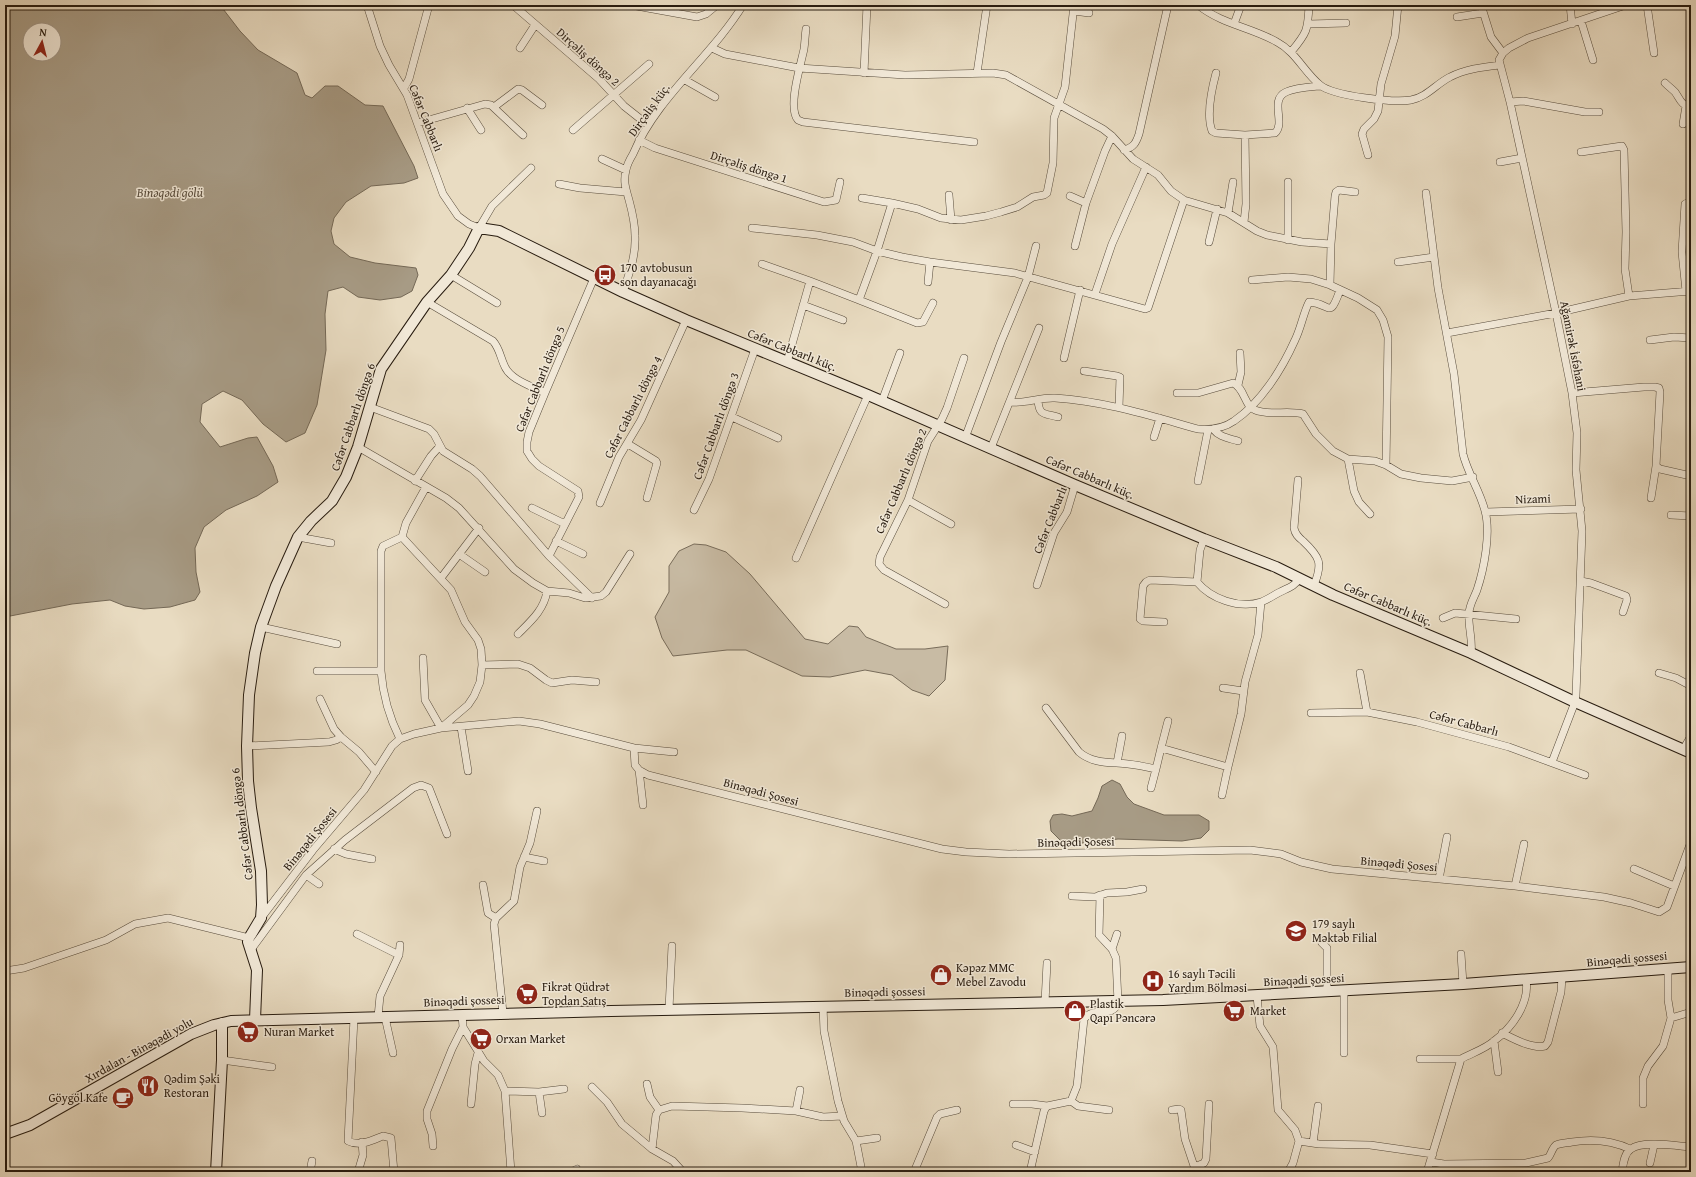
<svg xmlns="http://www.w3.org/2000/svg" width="1696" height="1177" font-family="'Gentium Book Plus',serif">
	<rect width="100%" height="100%" fill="#e9dcc2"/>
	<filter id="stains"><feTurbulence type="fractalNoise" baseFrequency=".005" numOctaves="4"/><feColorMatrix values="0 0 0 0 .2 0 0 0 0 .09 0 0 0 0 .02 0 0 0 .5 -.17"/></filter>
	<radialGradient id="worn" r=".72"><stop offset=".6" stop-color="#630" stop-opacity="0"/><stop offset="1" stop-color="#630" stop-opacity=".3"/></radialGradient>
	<path fill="#c8bba4" stroke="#786c5a" d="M694 544 706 545 726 552 750 574 805 639 828 644 849 626 858 627 866 637 896 649H925L948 646 945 680 929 696 912 690 892 675 865 670 830 677 802 676 746 650H727L673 656 662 638 655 617 669 592V566L679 551Z"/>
	<path fill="#a79b85" stroke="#746856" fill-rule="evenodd" d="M5 5H220L240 31 258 50 297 73 305 95 312 98 325 86H338L365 105 383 106 414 166 418 178 404 183 371 186 346 202 334 218 331 231 334 244 350 257 375 263 416 268 418 275 412 291 401 297 380 300 358 297 343 287 328 291 325 314 326 350 317 405 305 433 286 442 263 424 242 400 223 391 202 404 200 422 220 447 248 438 257 437 273 466 278 482 257 496 226 510 204 527 195 548 196 572 200 592 195 600 170 607 144 609 125 606 110 600 72 604 5 617ZM30 30H54V54H30Z
		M1112 780 1120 784 1127 797 1134 804 1164 815H1199L1209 821V830L1201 838 1182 841 1118 839 1083 843 1061 841 1051 831 1050 821 1053 815 1062 814 1072 816 1092 811 1098 798 1102 786Z"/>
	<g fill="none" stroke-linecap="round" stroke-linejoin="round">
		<g stroke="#584c3c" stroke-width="8">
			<path id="street" d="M367 5 380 46 389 65 407 95 443 194 458 216 469 224 479 228 492 206 531 168
				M513 5 599 79 624 106 648 125
				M631 5 697 17 706 14 717 5
				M1198 5C1223 25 1251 27 1277 42 1296 52 1304 72 1320 85 1333 96 1394 103 1411 100 1427 97 1436 84 1450 77 1465 69 1483 67 1500 65
				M1481 5 1491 37 1503 53
				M1570 5 1572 24
				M1647 5 1654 53
				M1074 11 1089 13
				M1457 17 1483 13
				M1581 21 1593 60
				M1234 24 1241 5
				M1309 24 1346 23
				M806 29C805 36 805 42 804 49 801 64 787 108 798 120L803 122 974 142
				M520 48 535 25
				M712 48 725 54 799 68 905 75 993 73 1006 75 1103 129 1112 136 1133 159 1158 175 1171 191 1184 200 1228 213 1257 231 1267 235 1302 242 1331 244
				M1291 52C1307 33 1308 30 1309 5
				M864 73 867 5
				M977 73 987 5
				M1216 73C1212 88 1206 115 1212 131L1216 133 1245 135 1275 133C1286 123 1269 100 1286 92 1295 88 1310 87 1320 86
				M685 80 715 97
				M1665 83C1668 86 1672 89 1675 92 1680 99 1681 106 1691 106
				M404 88 409 79 429 5
				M1510 102 1523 101 1585 112H1599
				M494 107 518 89 522 90 542 105
				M467 108 481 130
				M418 123 485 104 491 105 523 135
				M1683 124 1686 106
				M573 130 649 64
				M639 140 655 148 824 202 836 200 840 182
				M1124 150C1134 147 1136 143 1139 134L1168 5
				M1581 152 1622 146 1624 150 1626 232 1625 269 1629 296
				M1368 155 1362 134 1364 129 1374 119 1378 111 1381 84 1395 36 1398 5
				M602 159 626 170
				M1500 162 1522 158
				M1288 182V240
				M559 184 580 188 626 192
				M1426 193 1438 288 1454 374 1463 454C1468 474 1480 491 1485 511 1491 533 1484 569 1477 590 1474 598 1469 605 1469 614 1468 627 1473 640 1471 653
				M949 195 951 220
				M1070 196 1086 203
				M862 198 892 203
				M1228 213 1233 182
				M1244 222 1246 204 1245 135
				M752 228 817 235 853 242 877 251 902 257 930 262 1015 273 1145 309 1148 308 1184 200
				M1209 242 1217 209
				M1075 246 1086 203 1105 151 1112 136
				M1398 262 1434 257
				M762 264 810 281
				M451 275 497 303
				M1252 280 1288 277 1311 279 1330 285 1358 298 1377 310 1383 320 1388 337 1386 465
				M928 282 930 262
				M1330 285 1331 244 1335 196 1336 192 1339 190 1355 192
				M1686 291 1682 252 1685 204 1691 201
				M623 292C629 274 636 256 635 236 635 225 632 211 629 200 626 189 623 182 626 170 627 165 630 159 633 154 657 97 711 57 743 5
				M1095 294 1112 244 1146 167
				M859 300 917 323 923 322 933 303
				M427 302 493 341C500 349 500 357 505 367 511 380 532 386 545 393
				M803 305 843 320
				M1447 333 1556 313 1629 296 1691 291
				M1650 340 1674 337 1691 338
				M1064 358 1080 290
				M787 362 810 281 859 300 877 251 892 203 918 209 941 218 961 220 986 216 1001 212 1017 207 1033 197 1044 195 1047 193 1053 163 1054 118 1065 87 1074 5
				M1084 371 1117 376 1120 377 1119 407
				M1238 385 1241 372 1240 353
				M1177 393H1198L1233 383C1245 388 1244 406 1255 410 1270 416 1287 410 1303 414L1316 434 1333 451 1348 459 1375 461 1386 465 1401 474 1421 478 1452 481 1473 477
				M1572 393 1644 387H1655L1659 388 1660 392 1656 466 1660 469 1691 476
				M1038 400C1039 416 1044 413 1058 417
				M882 401 900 353
				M1010 402C1025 404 1040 397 1055 398 1104 401 1151 416 1198 429 1210 430 1224 428 1234 421 1261 403 1282 369 1295 340 1301 328 1303 314 1309 302 1331 303 1329 321 1340 290
				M370 407 429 429 434 434 443 451 472 469 480 476 549 556 579 497 578 491 539 466 532 459 527 451V442L529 432 545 393 594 278
				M732 417 778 438
				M1213 429C1219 437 1228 438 1238 441
				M1154 437 1160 418
				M965 438 1001 342 1028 277 1036 246
				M628 444 656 461 657 463 647 498
				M358 447 446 498 459 508 514 569 533 583 547 591 569 593 585 598 601 596 606 592 630 554
				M991 448 1039 328
				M1348 459 1354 491 1359 502 1370 514
				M1298 480 1294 528C1295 534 1298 537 1303 541 1320 557 1323 563 1314 585
				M415 481 431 456 440 446
				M1198 481 1208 430
				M1651 498 1656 466
				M908 500 951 524
				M600 503 619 457 641 420 686 320
				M532 508 565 524
				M694 510 709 479 755 349
				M1486 512 1581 509
				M1671 515 1691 516
				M298 537 331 543
				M556 541 583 554
				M459 554 485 572
				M549 556 592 598
				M796 558 868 395
				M441 578 479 528
				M1581 581 1591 583 1626 596 1627 600 1623 612
				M1197 582 1200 550 1204 539
				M1037 585 1054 533 1067 512 1075 485
				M945 604 884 570 879 564 880 557 908 500 928 441 942 419 947 408 964 358
				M1443 618 1455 613 1516 619
				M1164 622 1143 621 1140 619 1143 586 1146 582 1150 580 1197 582C1211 599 1239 609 1261 602 1267 600 1274 595 1280 592 1288 588 1295 586 1300 578
				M261 627 337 644
				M518 634C531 621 544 610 547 591
				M423 658 425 700 441 728 468 705 474 696 480 682 482 665 481 649 478 640 465 622 451 590 402 537 406 523 426 487
				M482 665 518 664 530 668 546 680 552 683 572 680 596 682
				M317 671H381
				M1360 673 1367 712
				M1659 673 1676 678 1691 686
				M1223 688 1243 691
				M320 699 334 729 341 737 359 752 376 772
				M1046 708 1079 752C1093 764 1110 762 1128 764 1137 765 1147 767 1156 769L1161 748 1228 767 1241 714 1245 682 1258 635 1261 602
				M1311 713 1367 712 1417 722 1509 747 1585 775
				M461 727 468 771
				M400 739C389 717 383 696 381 671V551L383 546 402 537
				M247 746 329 742 336 740 341 737
				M634 748 674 752
				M1161 748 1168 721
				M1683 750 1691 736
				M1552 762 1575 702 1576 695 1582 531 1576 470 1577 433 1572 393 1556 313 1510 102 1499 60 1503 53 1509 48 1528 38 1626 5
				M1117 763 1122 736
				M639 770 643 805
				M1151 788 1156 769
				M1222 795 1228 767
				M334 849 346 854 372 859
				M524 857 544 861
				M1634 869 1674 886
				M306 875 319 884
				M1439 879 1447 837
				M483 885 488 913 496 918
				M1515 886 1524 844
				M1072 896 1095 897 1107 893 1127 892 1143 889
				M261 918 313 850 364 790 392 746 400 739 414 734 441 728 519 721 540 724 634 748 635 765 639 770 648 775 942 849 966 852 1009 854 1250 850 1281 854 1301 862 1332 869 1515 886 1604 897 1631 903 1659 912 1667 907 1691 842
				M357 934 399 955
				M1322 943 1327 948V992
				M1112 949 1117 934
				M250 951 306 875 345 840 413 788 421 785 429 788 447 834
				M1461 954 1463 984
				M5 971 24 968 106 940 135 924 168 918 249 938
				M1257 996 1260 1026 1273 1047 1278 1110 1295 1130 1299 1141 1293 1163 1288 1172
				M1045 1002 1047 963
				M823 1006 824 1031 838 1101 844 1121 856 1141 862 1172
				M669 1009 672 946
				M503 1013 494 924 496 918 514 901 520 867 530 843 537 811
				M462 1015 463 1027 484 1061 498 1075 505 1091 511 1172
				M378 1017 380 996 399 955 400 945
				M385 1017 393 1053
				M354 1018 348 1141C360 1147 373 1140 383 1136L391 1138 394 1172
				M1671 1018 1691 1012
				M1502 1033C1514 1039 1532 1049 1545 1046L1548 1042 1561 992 1562 977
				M1494 1041 1498 1072
				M1344 1053V991
				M1420 1059H1461
				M222 1060 272 1067
				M647 1084 650 1097 659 1110
				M592 1087 607 1102 622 1124 652 1149 673 1161 683 1172
				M505 1091 539 1092 564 1089
				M539 1092 542 1113
				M1071 1101 1078 1106 1109 1110
				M471 1104 475 1064 478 1053
				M1013 1104H1032L1047 1106
				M1643 1104V1078L1648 1066 1663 1046 1671 1018 1668 1000V968
				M1172 1110 1179 1109 1181 1110 1185 1139 1196 1172
				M796 1111 800 1090
				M856 1141 877 1138
				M1299 1141 1319 1144 1370 1145 1433 1154
				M1313 1143 1318 1106
				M1016 1145 1035 1152
				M433 1146 432 1134 427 1119V1111L452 1049 463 1027
				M652 1149 656 1115 659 1110 672 1106 742 1108 796 1111 823 1117 842 1116
				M1431 1162 1444 1164 1526 1163 1548 1158C1551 1155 1552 1148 1556 1145 1561 1143 1567 1143 1572 1142 1591 1139 1611 1140 1630 1149
				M1650 1163 1654 1145
				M1195 1167 1204 1163 1206 1159 1209 1104
				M310 1172 312 1161
				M358 1172 363 1155 362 1142
				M571 1172 577 1169
				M914 1172 937 1117 940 1114 957 1110
				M1030 1172 1044 1111 1047 1106 1071 1101 1077 1086 1084 1019C1094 1005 1113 1020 1118 1002L1116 958 1112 949 1099 935 1100 895
				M1427 1172 1461 1059C1472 1053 1485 1049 1494 1041 1512 1028 1530 1003 1526 980
				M1622 1172C1623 1165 1624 1153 1631 1149 1642 1140 1678 1146 1691 1147"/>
		</g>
		<g stroke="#281c10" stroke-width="12">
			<path id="secondary" d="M255 1020 257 970 248 942 249 938 261 918 262 905 261 871 251 808 248 781 247 746 249 695 255 653 261 627 276 586 298 537 311 521 332 501 346 477 358 447 381 369 427 302 451 275 469 248 479 228 499 231 623 292 686 320 868 395 1075 485 1204 539 1276 567 1333 595 1471 653 1575 702 1691 753
				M5 1134 30 1125 191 1034 214 1025 231 1021 611 1011 1163 1000 1463 984 1691 967
				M216 1172 222 1060V1023"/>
		</g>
		<use href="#street" stroke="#f1e8d7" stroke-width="7"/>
		<use href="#secondary" stroke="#f1e8d7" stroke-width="10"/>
	</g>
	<defs>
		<g id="bus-disc" transform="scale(1.15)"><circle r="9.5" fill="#8f2418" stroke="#f1e8d7"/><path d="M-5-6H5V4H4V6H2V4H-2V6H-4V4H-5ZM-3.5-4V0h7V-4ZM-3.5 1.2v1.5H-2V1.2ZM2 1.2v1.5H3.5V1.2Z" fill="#fff"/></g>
		<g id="school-disc" transform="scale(1.15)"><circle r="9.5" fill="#8f2418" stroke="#f1e8d7"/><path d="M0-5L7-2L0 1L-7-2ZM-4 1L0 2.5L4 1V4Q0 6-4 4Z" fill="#fff"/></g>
		<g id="shop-disc" transform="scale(1.15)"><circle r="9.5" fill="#8f2418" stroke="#f1e8d7"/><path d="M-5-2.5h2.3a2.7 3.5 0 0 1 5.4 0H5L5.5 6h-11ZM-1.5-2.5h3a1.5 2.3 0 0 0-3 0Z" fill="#fff"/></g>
		<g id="hospital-disc" transform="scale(1.15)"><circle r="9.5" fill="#8f2418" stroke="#f1e8d7"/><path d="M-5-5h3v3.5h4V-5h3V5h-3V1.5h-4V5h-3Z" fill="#fff"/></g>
		<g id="supermarket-disc" transform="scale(1.15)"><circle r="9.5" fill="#8f2418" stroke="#f1e8d7"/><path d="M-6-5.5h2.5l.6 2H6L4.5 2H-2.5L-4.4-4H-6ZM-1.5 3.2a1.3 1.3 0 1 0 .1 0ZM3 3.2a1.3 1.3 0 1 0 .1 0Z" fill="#fff"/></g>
		<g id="restaurant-disc" transform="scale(1.15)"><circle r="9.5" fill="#8f2418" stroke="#f1e8d7"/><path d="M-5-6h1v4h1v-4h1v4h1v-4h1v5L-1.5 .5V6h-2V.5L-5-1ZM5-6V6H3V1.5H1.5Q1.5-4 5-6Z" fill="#fff"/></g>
		<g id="cafe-disc" transform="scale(1.15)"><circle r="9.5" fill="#8f2418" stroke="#f1e8d7"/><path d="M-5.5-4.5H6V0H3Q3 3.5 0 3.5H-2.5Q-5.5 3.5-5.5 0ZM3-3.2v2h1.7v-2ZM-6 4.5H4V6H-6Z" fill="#fff"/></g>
	</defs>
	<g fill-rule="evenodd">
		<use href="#bus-disc" x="605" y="275"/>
		<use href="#school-disc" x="1296" y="931"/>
		<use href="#shop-disc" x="941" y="975"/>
		<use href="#hospital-disc" x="1153" y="981"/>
		<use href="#supermarket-disc" x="527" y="994"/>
		<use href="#shop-disc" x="1075" y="1011"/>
		<use href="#supermarket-disc" x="1234" y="1011"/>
		<use href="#supermarket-disc" x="248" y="1032"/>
		<use href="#supermarket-disc" x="481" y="1039"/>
		<use href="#restaurant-disc" x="148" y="1086"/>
		<use href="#cafe-disc" x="123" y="1098"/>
	</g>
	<g text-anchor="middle" stroke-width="3" stroke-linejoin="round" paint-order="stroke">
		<g font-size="12" fill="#281c10" stroke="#f1e8d7">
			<text transform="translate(588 57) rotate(42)" y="4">Dirçəliş döngə 2</text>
			<text transform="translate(649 110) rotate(-54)" y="4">Dirçəliş küç.</text>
			<text transform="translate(426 118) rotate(68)" y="4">Cəfər Cabbarlı</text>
			<text transform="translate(749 167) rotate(18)" y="4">Dirçəliş döngə 1</text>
			<text transform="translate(1573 346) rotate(79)" y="4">Ağamirək İsfəhani</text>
			<text transform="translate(792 350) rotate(22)" y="4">Cəfər Cabbarlı küç.</text>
			<text transform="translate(540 379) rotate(-68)" y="4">Cəfər Cabbarlı döngə 5</text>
			<text transform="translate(633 407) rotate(-63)" y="4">Cəfər Cabbarlı döngə 4</text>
			<text transform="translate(353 417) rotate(-71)" y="4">Cəfər Cabbarlı döngə 6</text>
			<text transform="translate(716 426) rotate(-70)" y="4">Cəfər Cabbarlı döngə 3</text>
			<text transform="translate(1090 477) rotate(23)" y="4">Cəfər Cabbarlı küç.</text>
			<text transform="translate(901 481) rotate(-67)" y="4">Cəfər Cabbarlı döngə 2</text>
			<text transform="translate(1533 499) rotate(-2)" y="4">Nizami</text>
			<text transform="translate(1050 520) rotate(-68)" y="4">Cəfər Cabbarlı</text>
			<text transform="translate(1388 604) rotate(23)" y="4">Cəfər Cabbarlı küç.</text>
			<text transform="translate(1464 723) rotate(15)" y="4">Cəfər Cabbarlı</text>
			<text transform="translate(761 792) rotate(15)" y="4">Binəqədi Şosesi</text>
			<text transform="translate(242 824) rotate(-97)" y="4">Cəfər Cabbarlı döngə 6</text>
			<text transform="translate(310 839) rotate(-51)" y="4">Binəqədi Şosesi</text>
			<text transform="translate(1076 842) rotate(-1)" y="4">Binəqədi Şosesi</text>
			<text transform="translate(1399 864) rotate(5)" y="4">Binəqədi Şosesi</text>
			<text transform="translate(1627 959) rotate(-5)" y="4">Binəqədi şossesi</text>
			<text transform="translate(1304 980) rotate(-3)" y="4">Binəqədi şossesi</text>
			<text transform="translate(885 992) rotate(-1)" y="4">Binəqədi şossesi</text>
			<text transform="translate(464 1001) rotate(-2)" y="4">Binəqədi şossesi</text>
			<text transform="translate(139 1050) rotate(-29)" y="4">Xırdalan - Binəqədi yolu</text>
		</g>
		<g font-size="12" fill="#281c10" stroke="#f1e8d7" text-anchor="start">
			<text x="620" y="272">170 avtobusun<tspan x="620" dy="14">son dayanacağı</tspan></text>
			<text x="1312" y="928">179 saylı<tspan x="1312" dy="14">Məktəb Filial</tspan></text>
			<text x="956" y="972">Kəpəz MMC<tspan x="956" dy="14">Mebel Zavodu</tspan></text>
			<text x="1168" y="978">16 saylı Təcili<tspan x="1168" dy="14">Yardım Bölməsi</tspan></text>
			<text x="542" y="991">Fikrət Qüdrət<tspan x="542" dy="14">Topdan Satış</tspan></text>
			<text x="1090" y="1008">Plastik<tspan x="1090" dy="14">Qapı Pəncərə</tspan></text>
			<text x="1250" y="1015">Market</text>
			<text x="264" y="1036">Nuran Market</text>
			<text x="496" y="1043">Orxan Market</text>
			<text x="164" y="1083">Qədim Şəki<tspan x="164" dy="14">Restoran</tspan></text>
			<text x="108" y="1102" text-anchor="end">Göygöl Kafe</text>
		</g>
		<g font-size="13" font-style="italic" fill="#5b4f3f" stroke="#f1e8d7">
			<text x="170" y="197">Binəqədi gölü</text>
		</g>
	</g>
	<rect width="1696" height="1177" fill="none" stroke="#e9dcc2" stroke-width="20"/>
	<rect x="6" y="6" width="1684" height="1165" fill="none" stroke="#281c10" stroke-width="2"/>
	<rect x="10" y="10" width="1676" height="1157" fill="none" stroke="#281c10"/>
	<g transform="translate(42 42) rotate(7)"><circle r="19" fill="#f1e8d7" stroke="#a19687"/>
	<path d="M0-3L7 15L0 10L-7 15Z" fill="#8f2418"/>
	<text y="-6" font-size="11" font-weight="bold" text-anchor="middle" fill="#281c10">N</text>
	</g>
	<rect width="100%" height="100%" filter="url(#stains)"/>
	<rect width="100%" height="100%" fill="url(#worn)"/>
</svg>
